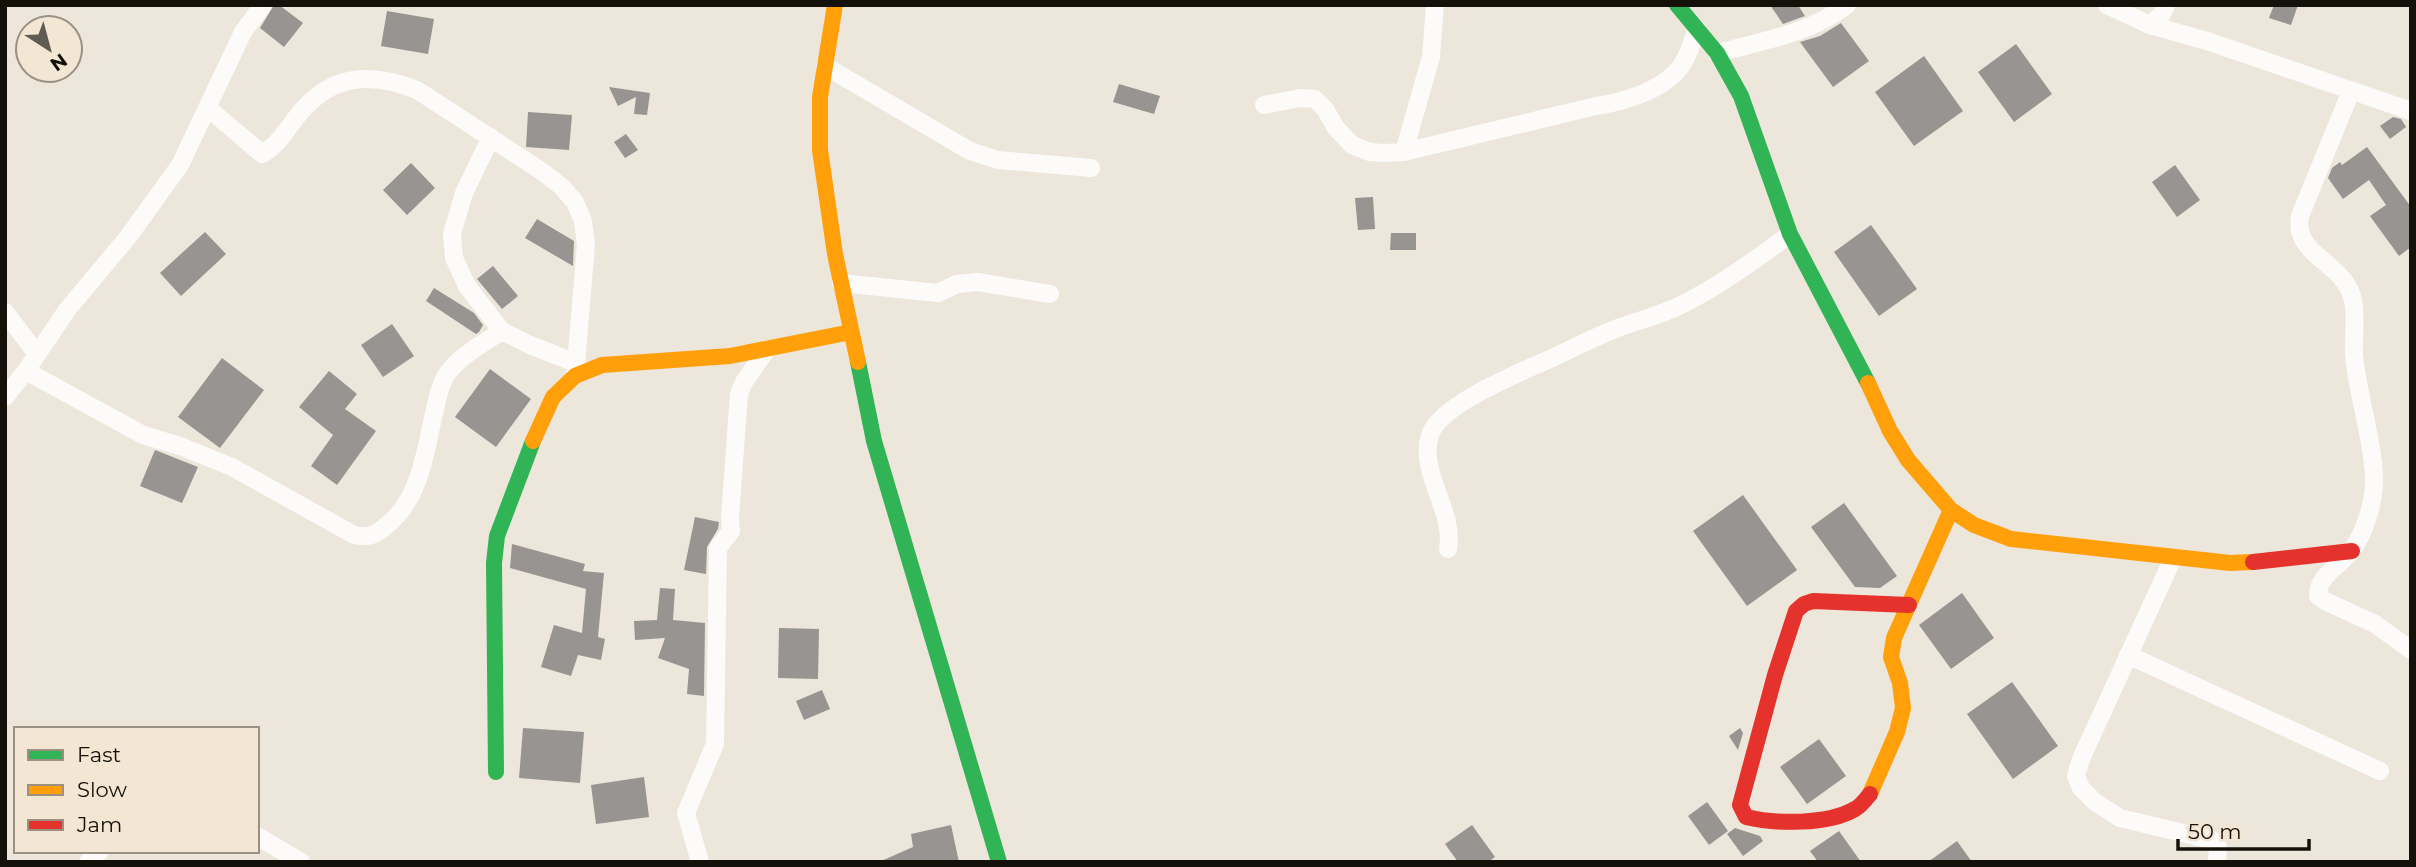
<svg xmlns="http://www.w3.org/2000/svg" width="2416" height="867" font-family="Montserrat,sans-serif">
	<rect width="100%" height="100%" fill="#ece6db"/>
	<path fill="#979491" d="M274 5H279L303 23 284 47 260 28Z
		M1770 5H1798L1805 16 1783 24Z
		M2274 5H2298L2291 25 2269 18Z
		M387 11 434 19 428 54 381 46Z
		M1841 23 1869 61 1833 87 1800 42 1820 36Z
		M2016 44 2052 94 2014 122 1978 72Z
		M1924 56 1963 111 1914 146 1875 92Z
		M1119 84 1160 96 1154 114 1113 102Z
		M609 87 650 93 647 115 634 114 636 97 618 106Z
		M528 112 572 115 569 150 526 147Z
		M2393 117 2401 119 2406 127 2390 139 2380 126Z
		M626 134 638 150 625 158 614 142Z
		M2367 147 2411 207V247L2399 256 2370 216 2386 205 2369 180 2343 199 2328 178 2332 168 2340 162 2342 165Z
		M411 163 435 188 407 215 383 190Z
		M2175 165 2200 200 2177 217 2152 182Z
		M1373 197 1375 229 1358 230 1355 198Z
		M537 219 574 241 573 266 525 238Z
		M1871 225 1917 289 1879 316 1834 252Z
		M205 232 226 254 181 296 160 273Z
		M1391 233H1416V250H1390Z
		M493 266 518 296 502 309 477 279Z
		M434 288 474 313 483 325 479 332 476 334 426 301Z
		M392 324 414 356 383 377 361 345Z
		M222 358 264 390 220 448 178 417Z
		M490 369 531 399 496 447 455 417Z
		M329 371 357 394 345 409 376 431 337 485 311 466 333 435 299 407Z
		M155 450 198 467 182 503 140 486Z
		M1743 495 1797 570 1747 606 1693 531Z
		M1844 503 1897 576 1880 588 1855 587 1811 527Z
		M695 517 719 522 718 529 707 547 706 574 684 570Z
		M512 544 585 564 583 571 604 573 598 637 605 639 601 660 578 655 571 676 541 667 554 625 582 633 586 589 510 568Z
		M660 588 675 589 673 620 705 623 704 696 687 694 689 669 658 658 665 638 635 640 634 621 657 620Z
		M1962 593 1994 638 1951 669 1919 625Z
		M779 628 819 629 818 679 778 678Z
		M2012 682 2058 746 2013 779 1967 714Z
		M822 690 830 709 804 720 796 701Z
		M523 728 584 732 580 783 519 778Z
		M1740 728 1743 733 1738 750 1729 736Z
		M1819 739 1846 776 1807 804 1780 767Z
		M644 777 649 817 596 824 591 785Z
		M1707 802 1728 831 1709 845 1688 816Z
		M951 825 959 862H879L913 847 911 834Z
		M1472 825 1495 857 1488 862H1458L1445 844Z
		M1735 828 1760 836 1763 841 1743 856 1727 834Z
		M1839 831 1861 862H1818L1810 851Z
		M1957 841 1972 862H1928Z"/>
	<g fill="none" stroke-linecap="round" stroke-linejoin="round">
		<path stroke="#fcfbfa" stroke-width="18" d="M2107 5 2150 25 2207 41 2411 111
			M2150 25 2162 14 2166 5
			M1717 53C1762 41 1809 34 1847 5
			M825 66 970 151 998 160 1091 168
			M2351 91 2300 216C2293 253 2336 260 2350 291 2358 310 2353 334 2354 354 2357 393 2372 435 2374 475 2375 500 2366 530 2352 550 2341 565 2317 576 2318 596L2325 601 2375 624 2411 650
			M1264 105 1300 98 1315 99 1325 109 1336 128 1352 145 1370 152 1383 153 1404 152 1596 106C1624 102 1664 90 1681 66 1689 55 1692 41 1697 29
			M208 108 262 154C282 143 291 121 306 106 339 72 377 74 417 90L540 170 562 187 575 202 583 221 586 245 575 376
			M491 137 464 193 452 234 454 258 467 286 502 331 530 345 576 363
			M1404 152 1431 57 1435 5
			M841 283 938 293 957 284 978 282 1050 294
			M5 312 37 354
			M26 371 143 435 180 446 232 467 354 535C369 538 376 535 387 525 422 497 425 450 435 409 438 396 441 380 450 370 463 354 485 342 502 331
			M5 397 26 371 67 310 128 237 180 165 243 32 263 5
			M1448 549C1455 510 1418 473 1430 435 1440 404 1521 372 1550 359 1572 349 1594 337 1618 328 1639 320 1662 315 1683 304 1721 285 1757 259 1790 234
			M2173 558 2081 759 2076 776 2081 788 2095 802 2120 818 2212 840 2218 847 2217 862
			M2128 655 2380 771
			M257 836 301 862
			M88 862 100 851
			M700 862 686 813 715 744 718 548 731 531 730 517 739 394 744 382 767 349"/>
		<path stroke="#30b455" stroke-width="16" d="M1677 5 1717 53 1741 96 1790 234 1868 383
			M858 362 874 441 999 862
			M496 772 494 563 497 536 533 441"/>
		<path stroke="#ff9f0a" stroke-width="16" d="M835 5 820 97V150L835 254 858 362
			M1868 383 1890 431 1908 460 1951 510 1974 525 2011 539 2230 563 2253 562
			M533 441 553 397 575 376 602 365 730 356 851 332
			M1870 794 1897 732 1903 708 1900 683 1891 657 1894 638 1951 510"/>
		<path stroke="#e5322d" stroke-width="16" d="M2253 562 2352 551
			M1870 794C1866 799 1861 806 1855 809 1828 825 1775 824 1746 817L1740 805 1775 675 1796 611 1804 604 1813 601 1909 605"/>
	</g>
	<rect width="2416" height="867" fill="none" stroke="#14100a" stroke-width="14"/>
	<rect x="14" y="727" width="245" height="126" fill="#f3e7d4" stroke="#9a9183" stroke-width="2"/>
	<rect x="28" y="750" width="35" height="10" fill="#30b455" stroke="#9a9183" stroke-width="2"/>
	<text x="77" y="762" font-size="21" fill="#14100a">Fast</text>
	<rect x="28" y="785" width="35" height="10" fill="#ff9f0a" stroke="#9a9183" stroke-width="2"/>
	<text x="77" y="797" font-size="21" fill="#14100a">Slow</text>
	<rect x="28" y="820" width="35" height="10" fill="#e5322d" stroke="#9a9183" stroke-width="2"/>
	<text x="77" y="832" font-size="21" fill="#14100a">Jam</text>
	<g transform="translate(49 49) rotate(144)"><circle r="33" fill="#f3e7d4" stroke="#9a9183" stroke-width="2"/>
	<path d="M0-5L12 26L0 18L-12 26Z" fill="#605b53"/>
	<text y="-10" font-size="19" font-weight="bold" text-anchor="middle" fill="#14100a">N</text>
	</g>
	<path d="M2178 839v10h131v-10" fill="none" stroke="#14100a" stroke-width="3.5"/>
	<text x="2188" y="839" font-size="21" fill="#14100a" stroke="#f3e7d4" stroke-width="5" paint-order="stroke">50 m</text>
</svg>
